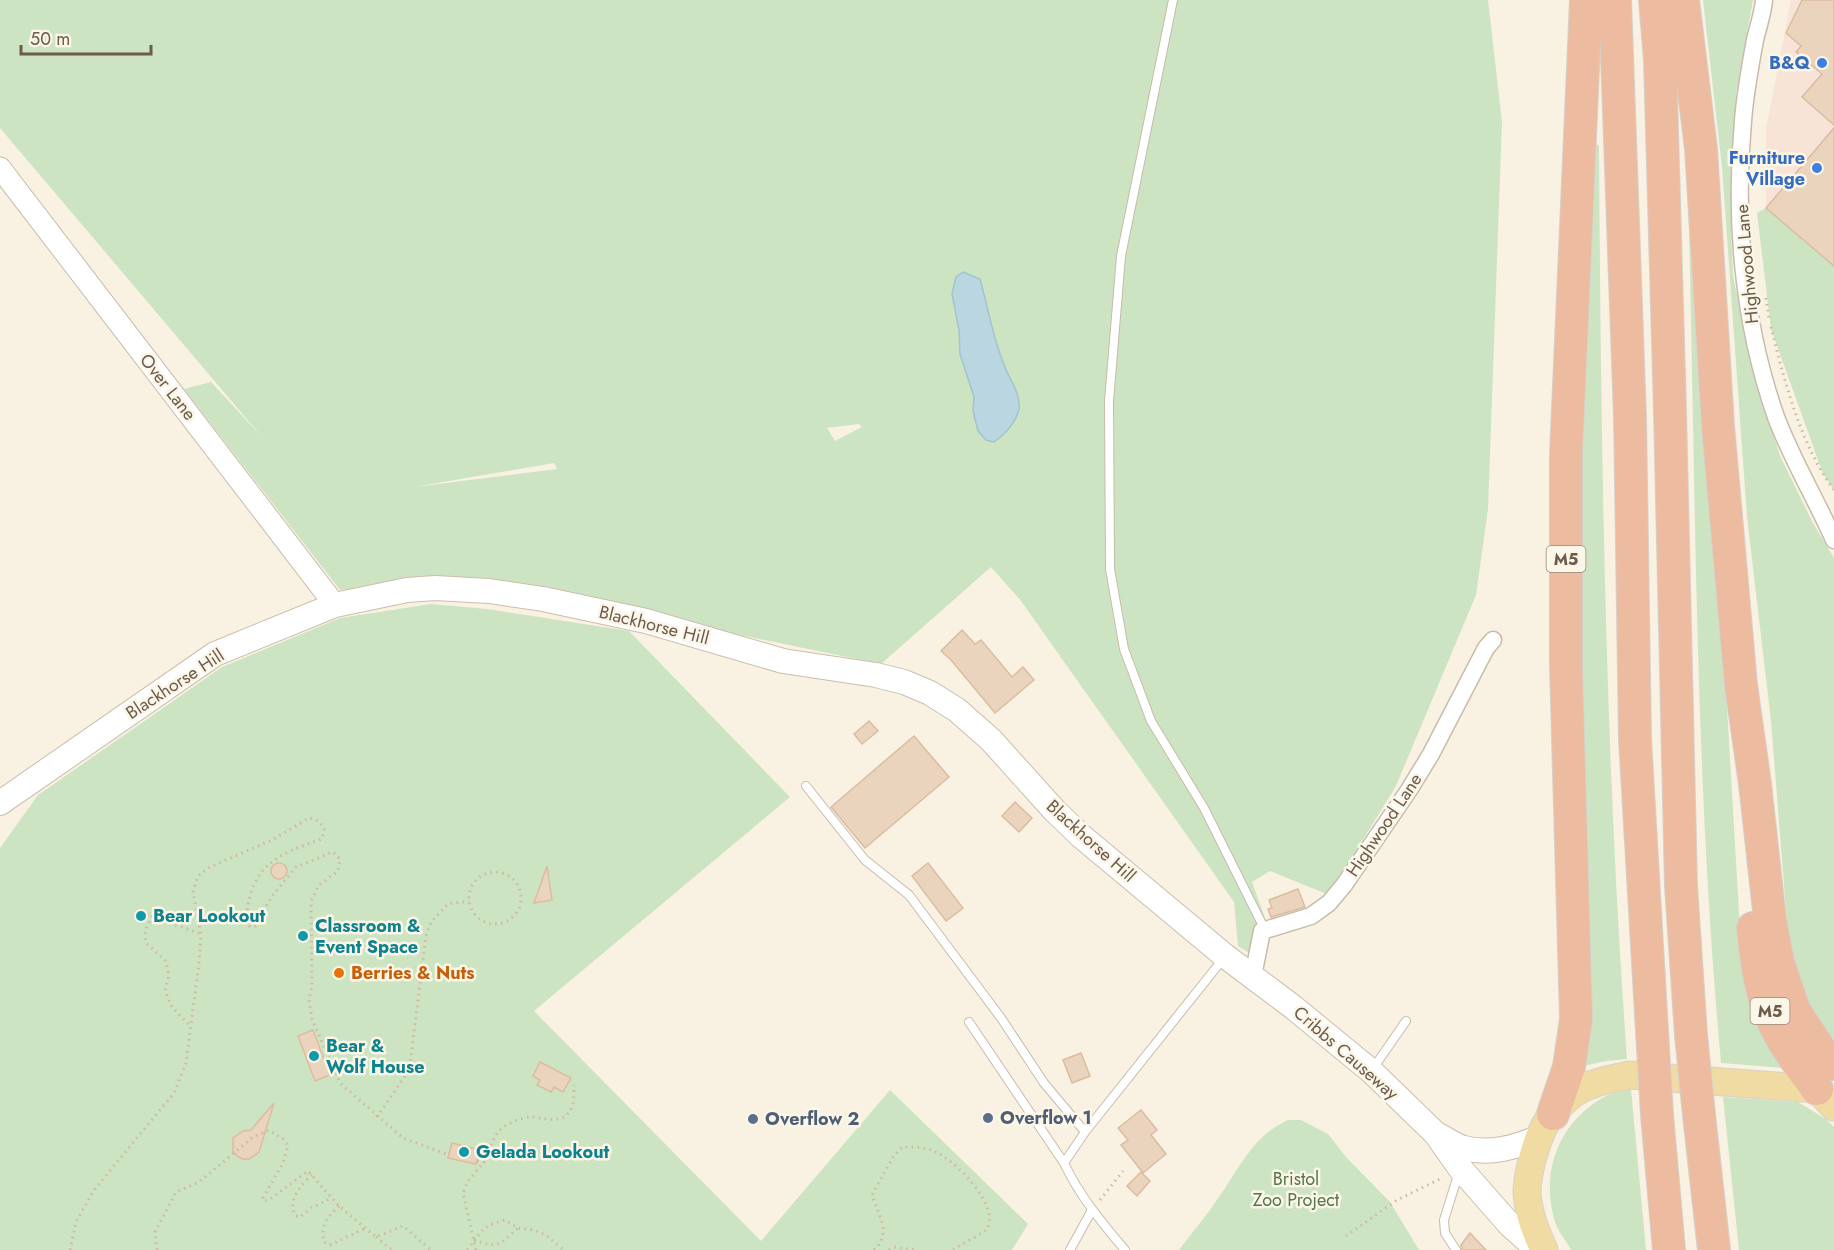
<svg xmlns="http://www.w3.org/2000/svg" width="1834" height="1250" font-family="Jost,sans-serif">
	<rect width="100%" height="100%" fill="#f9f2e3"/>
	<path fill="#f8e4d7" d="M1791 0H1834V266L1766 208V128Z"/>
	<path fill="#cde4c3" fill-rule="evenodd" d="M0 0H1488L1502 122 1488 509 1476 595 1396 786 1329 895 1270 871 1252 882 1269 929 1266 959 1254 956 1238 946 1234 902 1021 601 991 567 881 664 459 577 340 590 184 389 211 382 262 437 0 128ZM859 424 862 427 835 441 827 428ZM554 463 557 469 414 487Z
		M1703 0H1753L1736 94 1731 225 1733 276 1751 360 1780 456 1813 523 1834 558V1042L1822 1028 1800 984 1788 936 1771 721 1747 517 1722 167Z
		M1599 145C1601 450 1605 755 1627 1059L1606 1061 1584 1066 1589 1044 1591 1005 1580 664 1579 504 1593 146Z
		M1687 153 1709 401 1741 946 1794 1069 1721 1063C1693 761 1696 457 1687 153Z
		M1766 208 1834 266V490L1823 474 1771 329 1757 213Z
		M431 604 487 609 629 631 790 797 534 1011 761 1241 890 1090 1028 1224 1012 1250H0V848L38 795 222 667 340 618Z
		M1631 1089 1646 1250H1571C1566 1241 1558 1231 1555 1222 1540 1172 1558 1123 1604 1097 1612 1093 1622 1091 1631 1089Z
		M1723 1097 1798 1102 1826 1119 1834 1127V1250H1739Z
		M1288 1120H1301L1328 1134 1346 1157 1390 1202 1419 1250H1179C1193 1231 1208 1214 1221 1194 1242 1164 1253 1136 1288 1120Z"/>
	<path fill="#bad6e0" stroke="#a1c4d0" stroke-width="1.5" d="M963 272 980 279C989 311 994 344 1008 374 1013 384 1021 398 1019 409 1016 423 1005 434 994 442L986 440 978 431 973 411 974 397 960 354 959 330 952 294 956 277Z"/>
	<path fill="#ebd4be" stroke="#dbbca0" stroke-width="1.5" d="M1802 0H1834V125L1802 97 1822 74 1796 52 1801 46 1786 33Z
		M1834 128V266L1766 208Z
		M962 630 975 644 981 640 1012 677 1023 667 1034 680 995 713 951 660 941 651Z
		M869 721 878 731 862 744 854 734Z
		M914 736 949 777 865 848 831 807Z
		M1015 802 1032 818 1019 832 1002 816Z
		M271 871a8 8 0 1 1 16 0a8 8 0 1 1-16 0Z
		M928 863 963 908 946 921 912 876Z
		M547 866 552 900 534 903Z
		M1298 889 1305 907 1271 917 1268 909 1272 908 1269 900Z
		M313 1030 330 1075 315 1081 298 1036Z
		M1081 1053 1090 1076 1072 1083 1063 1060Z
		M540 1062 571 1078 563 1092 554 1087 551 1092 537 1085 540 1080 533 1076Z
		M274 1103 259 1152 249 1159H242L237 1156 233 1151V1138L243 1131 251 1130Z
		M1141 1110 1157 1130 1151 1135 1166 1154 1143 1173 1121 1145 1128 1140 1118 1128Z
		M452 1143 480 1150 476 1164 448 1158Z
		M1141 1172 1150 1181 1137 1196 1127 1186Z
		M1470 1233 1486 1250H1462L1461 1245Z"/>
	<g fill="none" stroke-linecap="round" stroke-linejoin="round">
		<g stroke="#c8bbab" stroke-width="10">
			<path id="service" d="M1173 0 1121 256 1109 401 1110 569 1124 649 1151 721 1204 808 1263 926 1262 931
				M806 786 865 860 909 895 1001 1018 1044 1083 1085 1132
				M969 1022 1064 1163
				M1372 1070 1406 1021
				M1070 1250 1092 1210
				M1125 1250C1102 1223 1079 1195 1064 1163L1085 1132 1223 959
				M1456 1250 1445 1233 1444 1220 1459 1172"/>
		</g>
		<g stroke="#c8bbab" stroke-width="19">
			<path id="minor" d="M1764 0C1763 13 1758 27 1755 40 1750 67 1745 94 1743 121 1734 220 1743 323 1776 417 1792 460 1816 499 1834 540
				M1253 976 1262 931 1311 916 1329 903 1344 885 1409 790 1431 754 1486 648 1493 640"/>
		</g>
		<g stroke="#c8bbab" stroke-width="23">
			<path id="tertiary" d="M0 168 335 605"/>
		</g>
		<g stroke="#cdbdab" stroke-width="26">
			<path id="secondary" d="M0 803 215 654 335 605 407 590 435 588 489 591 543 599 646 621 783 661 876 675 904 682 930 693 957 710 991 740 1055 811 1081 836 1225 956 1293 1007 1371 1071 1436 1134 1460 1168 1510 1225 1538 1250
				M1438 1135C1446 1139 1456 1146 1464 1148 1491 1155 1516 1147 1540 1137"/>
		</g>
		<g stroke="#d6d1cd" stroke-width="29">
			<path id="primary" d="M1544 1250C1536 1232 1528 1213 1527 1192 1527 1175 1536 1141 1545 1125 1551 1114 1563 1102 1573 1094 1590 1082 1611 1079 1630 1075L1817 1089 1834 1107"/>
		</g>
		<g stroke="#d6d1cd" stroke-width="34">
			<path id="motorway" d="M1615 0 1630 418 1635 739 1652 1031
				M1655 0 1660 60 1670 412 1681 886 1691 1035
				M1683 0 1701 149 1718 426 1741 685 1755 784 1770 920 1778 962 1794 1010 1820 1050 1834 1064
				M1753 928C1756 959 1760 990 1772 1019 1783 1044 1801 1067 1817 1089
				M1553 1114 1569 1067 1576 1019 1566 667V454L1586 0
				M1657 1115 1669 1250
				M1699 1115 1714 1250"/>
		</g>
		<path stroke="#cfb8a1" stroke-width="3" stroke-dasharray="1.5 4.5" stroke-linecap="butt" d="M1766 298 1769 318
			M1771 327C1784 380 1801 446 1834 490
			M469 898a26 26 0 1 1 52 0a26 26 0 1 1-52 0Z
			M147 915 201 934
			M152 916 145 931 146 943 166 961 169 976 165 991 172 1007 191 1027
			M377 1117 407 1073 410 1064 426 936 431 922 448 904 469 901
			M484 1162C488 1151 492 1138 501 1129 508 1123 522 1117 531 1117 548 1118 567 1127 573 1103 574 1098 574 1090 574 1085
			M312 1175C302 1184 286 1201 296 1216L300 1217 311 1208 332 1198
			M1100 1200 1123 1171
			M339 1206C328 1217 320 1225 324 1242L330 1245 366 1228
			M1346 1236 1397 1200 1442 1178
			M376 1237 392 1250
			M474 1240C499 1249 500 1244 518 1228
			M70 1250 76 1222 94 1190 174 1093 186 1063 199 963 201 934 193 892 198 876 210 867 272 840 309 818 319 821 324 829 322 839C274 855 250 867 246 921L250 927 255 926 272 896 296 867 333 852 340 859 338 871 319 885 311 901 312 987 309 1000 312 1019 340 1083 403 1138 449 1155
			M157 1250 155 1232 176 1192 199 1182 253 1137 269 1130 283 1139 288 1146 283 1163 263 1198 264 1201 269 1200 308 1171 339 1206 376 1237 403 1226 431 1250
			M467 1250C483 1231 479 1227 505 1220L518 1228 534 1230 547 1236 564 1250
			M476 1250 463 1193 468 1181 484 1162 477 1161
			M874 1250C892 1233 879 1216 872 1195L893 1157 902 1147C913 1147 924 1147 934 1151 954 1160 998 1202 988 1227 984 1235 961 1243 953 1250
			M889 1250 894 1247 914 1250"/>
		<use href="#service" stroke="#fff" stroke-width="8"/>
		<use href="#minor" stroke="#fff" stroke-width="16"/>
		<use href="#tertiary" stroke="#fff" stroke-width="21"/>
		<use href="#secondary" stroke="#fff" stroke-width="24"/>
		<use href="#primary" stroke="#f0dba2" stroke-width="27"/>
		<use href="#motorway" stroke="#ecbba0" stroke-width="32"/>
		<g stroke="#d6d1cd" stroke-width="34" stroke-linecap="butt">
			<path id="motorway-bridge" d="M1652 1031 1657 1115
				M1691 1035 1699 1115"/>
		</g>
		<use href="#motorway-bridge" stroke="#ecbba0" stroke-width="32"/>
	</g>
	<g fill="#3f7fe0" stroke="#fcf6e8" stroke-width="2">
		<circle cx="1822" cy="63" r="6"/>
		<circle cx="1817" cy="168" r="6"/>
	</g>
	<g fill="#0f9aa8" stroke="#fcf6e8" stroke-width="2">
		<circle cx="141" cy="916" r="6"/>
		<circle cx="303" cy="936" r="6"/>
		<circle cx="314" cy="1056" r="6"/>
		<circle cx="464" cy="1152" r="6"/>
	</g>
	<circle fill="#e8710a" stroke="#fcf6e8" stroke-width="2" cx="339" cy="973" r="6"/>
	<g fill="#5c6f8a" stroke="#fcf6e8" stroke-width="2">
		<circle cx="988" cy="1118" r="6"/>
		<circle cx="753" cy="1119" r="6"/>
	</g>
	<g text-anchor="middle" stroke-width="5" stroke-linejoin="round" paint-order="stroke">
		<g fill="#fcf6e8" stroke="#988a7b" stroke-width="1.5">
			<rect x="1546.5" y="546" width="39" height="26" rx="4.5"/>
			<rect x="1750.5" y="998" width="39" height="26" rx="4.5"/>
		</g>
		<g font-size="16" font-weight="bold" fill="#6d5b4c">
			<text x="1566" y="565">M5</text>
			<text x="1770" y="1017">M5</text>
		</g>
		<g font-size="18" font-weight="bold" fill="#366cbe" stroke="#fcf6e8" text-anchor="end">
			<text x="1810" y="69">B&amp;Q</text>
			<text x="1805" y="164">Furniture<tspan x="1805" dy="21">Village</tspan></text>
		</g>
		<g font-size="18" fill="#6d5b4c" stroke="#fcf6e8">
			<text transform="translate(1747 264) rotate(-95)" y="6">Highwood Lane</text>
			<text transform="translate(168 387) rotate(52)" y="6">Over Lane</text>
			<text transform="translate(654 625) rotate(14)" y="6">Blackhorse Hill</text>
			<text transform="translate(175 684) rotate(-33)" y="6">Blackhorse Hill</text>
			<text transform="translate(1384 825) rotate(-56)" y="6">Highwood Lane</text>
			<text transform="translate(1091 841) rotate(42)" y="6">Blackhorse Hill</text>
			<text transform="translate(1346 1053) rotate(41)" y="6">Cribbs Causeway</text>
		</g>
		<g font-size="18" font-weight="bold" fill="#0d838f" stroke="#fcf6e8" text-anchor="start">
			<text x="153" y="922">Bear Lookout</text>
			<text x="315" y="932">Classroom &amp;<tspan x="315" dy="21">Event Space</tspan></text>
			<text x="326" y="1052">Bear &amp;<tspan x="326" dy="21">Wolf House</tspan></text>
			<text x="476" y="1158">Gelada Lookout</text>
		</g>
		<g font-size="18" font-weight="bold" fill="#c56008" stroke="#fcf6e8" text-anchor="start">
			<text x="351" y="979">Berries &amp; Nuts</text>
		</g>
		<g font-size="18" font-weight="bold" fill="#4e5e75" stroke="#fcf6e8" text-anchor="start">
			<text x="1000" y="1124">Overflow 1</text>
			<text x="765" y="1125">Overflow 2</text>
		</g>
		<g font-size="18" fill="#527849" stroke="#fcf6e8">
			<text x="1296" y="1185">Bristol<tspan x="1296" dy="21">Zoo Project</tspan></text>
		</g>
	</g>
	<path d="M21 45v9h130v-9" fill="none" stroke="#6d5b4c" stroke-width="3"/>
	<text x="30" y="45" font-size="18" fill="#6d5b4c" stroke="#fcf6e8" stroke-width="4.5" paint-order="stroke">50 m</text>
</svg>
